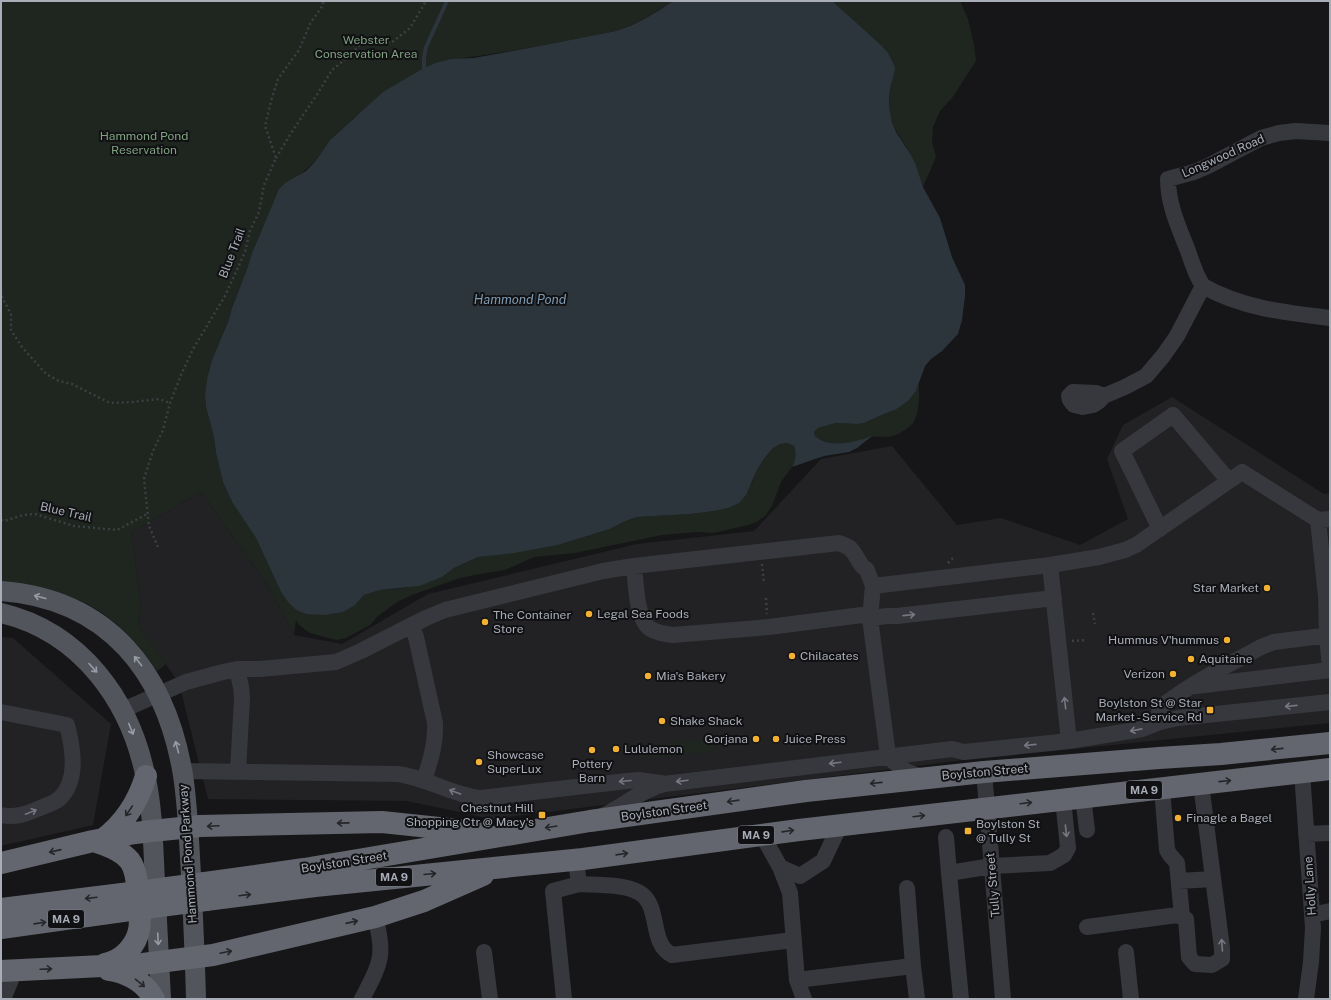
<svg xmlns="http://www.w3.org/2000/svg" width="1331" height="1000" font-family="'Public Sans',sans-serif">
	<rect width="100%" height="100%" fill="#161618"/>
	<path fill="#222225" d="M1172 397 1324 494 1330 493V723L964 760 492 819 407 801 208 799 179 683 138 625 141 609 131 532 201 492 267 584 294 635 342 644 428 594 637 544 754 531 821 459 892 446 957 525 1001 518 1080 545 1128 519 1107 459 1123 425Z
		M1 637 13 638 111 724 93 825 1 846Z"/>
	<path fill="#1e261f" d="M1 1H673C654 13 637 24 616 31L529 48 438 62 356 116 330 140 315 162 298 176 275 199 252 253 247 269 232 308 228 322 212 360 207 379 205 395 206 407 214 437 216 453 223 482 232 502 256 538 281 592 288 602 296 610 306 614 355 605 364 595 380 590 405 588 442 577 454 568 478 557 558 545 610 529 623 522 637 517 691 514 714 511 752 483 756 472 763 460 772 449 780 444 787 443 794 446 796 452V459L792 467 781 482 772 506 766 515 758 521 749 525 713 533 697 532 662 535 575 553 534 557 505 570 474 575 457 579 412 595 397 602 378 616 370 625 346 638 336 640 310 633 299 625 296 620 294 635 267 584 201 492 131 532 141 609 138 625 166 664 157 671C135 638 104 606 64 595 44 590 22 587 1 584Z
		M831 1H960L968 19 974 45 976 61 952 98 940 111 933 127 932 142 936 157 923 187C919 176 917 165 911 155 902 138 891 128 889 108 888 94 893 82 894 68L881 45Z
		M919 384C919 396 920 412 913 423 907 430 895 437 886 437 881 437 876 436 871 437 864 438 857 442 850 443 838 444 824 444 815 436L814 432 818 428 836 423 857 424 864 423 884 414 895 410 916 391Z
		M714 738 715 751 652 758 650 746Z"/>
	<path fill="#2c353c" d="M673 1H832L881 45 888 53 893 63 895 68 894 74 891 85 889 97V107L892 122 896 132 911 155 916 165 923 187 940 218 952 257 965 285V296L962 320 958 334 942 351 931 359 925 366 916 391 908 401 895 410 884 414 864 423 857 424 836 423 818 428 814 432 815 436C830 449 855 442 872 436L857 448 849 452 824 456 792 467C796 459 797 454 794 446L787 443 780 444 772 449 763 460 756 472 746 495 739 503 728 508 714 511 691 514 637 517 623 522 610 529 558 545 514 553 478 557 454 568 442 577 419 586 380 590 364 595 355 605 343 612 325 615 306 614 296 610 288 602 281 592 256 538 232 502 223 482 216 453 214 437 206 407 205 395 207 379 212 360 228 322 232 308 247 269 252 253 279 189 285 183 306 171 315 162 330 140 383 92 424 68 438 62 452 59 474 58 529 48 616 31C638 24 654 14 673 1Z"/>
	<g fill="none" stroke-linecap="round" stroke-linejoin="round">
		<path stroke="#2c353c" stroke-width="4" d="M424 68V57L426 47 447 1"/>
		<path stroke="#3d3f44" stroke-width="2.5" stroke-dasharray="2 3" stroke-linecap="butt" d="M276 158 293 130 318 93 332 70 353 53 358 46 376 42 391 43 410 28 426 1
			M1 291 2 297 11 314V330L22 347 46 374 59 381 72 384 110 403 133 402 159 399 170 403
			M1 520 4 521 23 515 35 514 74 526 117 530 147 514
			M158 547 149 526 144 479 153 451 163 430 170 403 181 375 193 349 225 296 245 252 250 231 259 212 264 185 276 158 265 126 271 101 278 79 299 50 310 24 323 5V1
			M948 563 954 557
			M762 564 764 584
			M766 598 767 614
			M1093 613 1095 624
			M1072 641 1087 640"/>
		<path stroke="#37383d" stroke-width="16" d="M1330 133 1296 131 1279 133 1261 138 1208 166 1194 172 1168 179C1168 205 1179 228 1188 251 1192 263 1196 276 1203 286 1241 308 1287 313 1330 318
			M1104 396 1096 393 1073 392 1069 396 1070 400 1074 405 1083 407 1093 405 1099 401 1104 396 1125 387 1146 376 1163 356 1177 336 1203 286
			M1318 520 1326 596 1327 635 1330 668
			M1160 529 1122 451 1173 415 1229 481
			M1050 565 1069 741
			M634 566C636 582 636 617 649 628 656 633 664 634 673 635L769 627 862 615 870 618 888 616H897L1054 598
			M873 586 1050 565 1099 557 1125 550 1136 545 1242 472 1318 520 1330 519
			M411 626 416 637 435 723C436 744 430 761 424 781
			M237 669 241 687 242 698 238 772
			M1196 686 1330 670
			M123 710 186 682 223 672 237 669H260L336 662 361 651 426 618 445 610 603 571 634 566 839 543 844 545 850 548 854 553 862 566 867 570 873 586 870 618 888 756C900 768 906 773 923 777
			M1 712 67 725C73 748 79 781 59 799 54 803 45 806 40 808 26 814 16 818 1 815
			M1160 722C1158 717 1158 712 1161 707 1165 703 1171 700 1176 696 1203 677 1232 663 1261 647L1274 642 1330 635
			M182 771 398 774C427 778 452 795 481 798L627 781 638 780 661 783
			M984 772 1003 999
			M1302 772 1313 928 1311 962 1306 999
			M1162 788 1167 850 1170 855 1177 863 1182 917
			M1083 797 1087 830
			M602 816C624 806 641 790 664 784L952 749 964 752 1069 741 1142 729 1160 722 1178 718 1330 702
			M1306 834 1330 833
			M762 835 780 867 800 876 823 861 840 825
			M946 837 949 873
			M780 867 790 893 797 980 913 966 907 888
			M1179 881 1213 879
			M579 884C596 885 624 884 638 892 662 904 648 943 672 955L793 940
			M1312 915 1330 911
			M1087 927 1177 915 1186 919 1189 957 1195 964 1212 965 1222 959V948L1201 784
			M484 952 490 999
			M1126 952 1131 999
			M913 966 917 999
			M797 980 804 999
			M3 999 11 980 10 970
			M362 999C380 964 386 956 375 917
			M564 999 553 891 579 884 576 860
			M961 999 949 873 992 866 1050 863 1064 855 1068 848 1063 799"/>
		<path stroke="#53555c" stroke-width="20" d="M1 591C109 599 166 673 183 775 188 808 189 841 191 875 193 916 195 958 196 999
			M1 613C81 632 131 701 146 779 153 812 153 847 155 881 157 920 159 960 161 999"/>
		<path stroke="#63666e" stroke-width="22" d="M102 840C124 824 138 802 146 776
			M93 841C106 845 121 850 130 861 137 871 137 884 138 896 140 917 144 934 128 951 122 958 114 962 105 964
			M1 863 93 841 135 833 152 831 200 826 382 822 477 832
			M205 883 304 869 590 821 806 791 984 772 1159 758 1221 754 1330 743
			M206 900 315 886 583 859 799 830 1330 769
			M1 909 130 893
			M1 928 130 910
			M109 970C128 973 144 981 154 999
			M1 971 143 964 213 955 375 917 424 901 483 875"/>
		<path stroke="#63666e" stroke-width="22" d="M130 893 205 883
			M130 910 206 900"/>
	</g>
	<defs><path id="oneway-shaft" d="M-6 0H5M1.5-3L5.5 0L1.5 3" fill="none" stroke-width="1.6" stroke-linecap="round" stroke-linejoin="round"/></defs>
	<g stroke="#979ba6">
		<use href="#oneway-shaft" transform="translate(40 597) rotate(-165)"/>
		<use href="#oneway-shaft" transform="translate(138 661) rotate(-128)"/>
		<use href="#oneway-shaft" transform="translate(93 668) rotate(48)"/>
		<use href="#oneway-shaft" transform="translate(131 729) rotate(68)"/>
		<use href="#oneway-shaft" transform="translate(177 747) rotate(-105)"/>
		<use href="#oneway-shaft" transform="translate(158 939) rotate(87)"/>
	</g>
	<g stroke="#757881">
		<use href="#oneway-shaft" transform="translate(909 615) rotate(-6)"/>
		<use href="#oneway-shaft" transform="translate(1065 703) rotate(-97)"/>
		<use href="#oneway-shaft" transform="translate(1291 706) rotate(174)"/>
		<use href="#oneway-shaft" transform="translate(1136 730) rotate(169)"/>
		<use href="#oneway-shaft" transform="translate(1030 745) rotate(174)"/>
		<use href="#oneway-shaft" transform="translate(835 763) rotate(173)"/>
		<use href="#oneway-shaft" transform="translate(625 781) rotate(175)"/>
		<use href="#oneway-shaft" transform="translate(682 781) rotate(173)"/>
		<use href="#oneway-shaft" transform="translate(455 792) rotate(-160)"/>
		<use href="#oneway-shaft" transform="translate(31 812) rotate(-22)"/>
		<use href="#oneway-shaft" transform="translate(1066 831) rotate(84)"/>
		<use href="#oneway-shaft" transform="translate(1222 945) rotate(-94)"/>
	</g>
	<g stroke="#26262a">
		<use href="#oneway-shaft" transform="translate(1277 749) rotate(174)"/>
		<use href="#oneway-shaft" transform="translate(1225 781) rotate(-6)"/>
		<use href="#oneway-shaft" transform="translate(876 783) rotate(174)"/>
		<use href="#oneway-shaft" transform="translate(733 801) rotate(172)"/>
		<use href="#oneway-shaft" transform="translate(1026 803) rotate(-7)"/>
		<use href="#oneway-shaft" transform="translate(129 811) rotate(124)"/>
		<use href="#oneway-shaft" transform="translate(919 816) rotate(-7)"/>
		<use href="#oneway-shaft" transform="translate(343 823) rotate(179)"/>
		<use href="#oneway-shaft" transform="translate(213 826) rotate(177)"/>
		<use href="#oneway-shaft" transform="translate(551 827) rotate(171)"/>
		<use href="#oneway-shaft" transform="translate(788 831) rotate(-8)"/>
		<use href="#oneway-shaft" transform="translate(55 851) rotate(167)"/>
		<use href="#oneway-shaft" transform="translate(622 854) rotate(-8)"/>
		<use href="#oneway-shaft" transform="translate(430 874) rotate(-5)"/>
		<use href="#oneway-shaft" transform="translate(245 895) rotate(-7)"/>
		<use href="#oneway-shaft" transform="translate(91 898) rotate(173)"/>
		<use href="#oneway-shaft" transform="translate(352 922) rotate(-13)"/>
		<use href="#oneway-shaft" transform="translate(40 923) rotate(-8)"/>
		<use href="#oneway-shaft" transform="translate(226 952) rotate(-12)"/>
		<use href="#oneway-shaft" transform="translate(46 969) rotate(-2)"/>
		<use href="#oneway-shaft" transform="translate(140 983) rotate(39)"/>
	</g>
	<g fill="#f2b134" stroke="#111113" stroke-width="1.5">
		<circle cx="1267" cy="588" r="4"/>
		<circle cx="589" cy="614" r="4"/>
		<circle cx="485" cy="622" r="4"/>
		<circle cx="1227" cy="640" r="4"/>
		<circle cx="792" cy="656" r="4"/>
		<circle cx="1191" cy="659" r="4"/>
		<circle cx="1173" cy="674" r="4"/>
		<circle cx="648" cy="676" r="4"/>
		<rect x="1206" y="706" width="8" height="8" rx="2"/>
		<circle cx="662" cy="721" r="4"/>
		<circle cx="756" cy="739" r="4"/>
		<circle cx="776" cy="739" r="4"/>
		<circle cx="616" cy="749" r="4"/>
		<circle cx="592" cy="750" r="4"/>
		<circle cx="479" cy="762" r="4"/>
		<rect x="538" y="811" width="8" height="8" rx="2"/>
		<circle cx="1178" cy="818" r="4"/>
		<rect x="964" y="827" width="8" height="8" rx="2"/>
	</g>
	<g text-anchor="middle" stroke-width="4" stroke-linejoin="round" paint-order="stroke">
		<g fill="#111113" stroke="#7b7e86" stroke-width="1">
			<rect x="1126" y="781" width="36" height="18" rx="3"/>
			<rect x="738" y="826" width="36" height="18" rx="3"/>
			<rect x="376" y="868" width="36" height="18" rx="3"/>
			<rect x="48" y="910" width="36" height="18" rx="3"/>
		</g>
		<g font-size="11" font-weight="bold" fill="#a8adb8">
			<text x="1144" y="794">MA 9</text>
			<text x="756" y="839">MA 9</text>
			<text x="394" y="881">MA 9</text>
			<text x="66" y="923">MA 9</text>
		</g>
		<g font-size="12" fill="#7fa381" stroke="#111113">
			<text x="366" y="44">Webster<tspan x="366" dy="14">Conservation Area</tspan></text>
			<text x="144" y="140">Hammond Pond<tspan x="144" dy="14">Reservation</tspan></text>
		</g>
		<g font-size="12" fill="#a8adb8" stroke="#111113">
			<text transform="translate(1223 156) rotate(-24)" y="4">Longwood Road</text>
			<text transform="translate(232 253) rotate(-69)" y="4">Blue Trail</text>
			<text transform="translate(66 512) rotate(13)" y="4">Blue Trail</text>
			<text transform="translate(985 772) rotate(-5)" y="4">Boylston Street</text>
			<text transform="translate(664 811) rotate(-8)" y="4">Boylston Street</text>
			<text transform="translate(188 854) rotate(-94)" y="4">Hammond Pond Parkway</text>
			<text transform="translate(344 862) rotate(-9)" y="4">Boylston Street</text>
			<text transform="translate(993 885) rotate(-95)" y="4">Tully Street</text>
			<text transform="translate(1310 886) rotate(-94)" y="4">Holly Lane</text>
		</g>
		<g font-size="12" fill="#a8adb8" stroke="#111113" text-anchor="start">
			<text x="1259" y="592" text-anchor="end">Star Market</text>
			<text x="597" y="618">Legal Sea Foods</text>
			<text x="493" y="619">The Container<tspan x="493" dy="14">Store</tspan></text>
			<text x="1219" y="644" text-anchor="end">Hummus V'hummus</text>
			<text x="800" y="660">Chilacates</text>
			<text x="1199" y="663">Aquitaine</text>
			<text x="1165" y="678" text-anchor="end">Verizon</text>
			<text x="656" y="680">Mia's Bakery</text>
			<text x="1202" y="707" text-anchor="end">Boylston St @ Star<tspan x="1202" dy="14">Market - Service Rd</tspan></text>
			<text x="670" y="725">Shake Shack</text>
			<text x="748" y="743" text-anchor="end">Gorjana</text>
			<text x="784" y="743">Juice Press</text>
			<text x="624" y="753">Lululemon</text>
			<text x="487" y="759">Showcase<tspan x="487" dy="14">SuperLux</tspan></text>
			<text x="592" y="768" text-anchor="middle">Pottery<tspan x="592" dy="14">Barn</tspan></text>
			<text x="534" y="812" text-anchor="end">Chestnut Hill<tspan x="534" dy="14">Shopping Ctr @ Macy's</tspan></text>
			<text x="1186" y="822">Finagle a Bagel</text>
			<text x="976" y="828">Boylston St<tspan x="976" dy="14">@ Tully St</tspan></text>
		</g>
		<g font-size="13" font-style="italic" fill="#7f9bb3" stroke="#111113">
			<text x="520" y="304">Hammond Pond</text>
		</g>
	</g>
	<rect width="1331" height="1000" fill="none" stroke="#a8adb8" stroke-width="4"/>
</svg>
